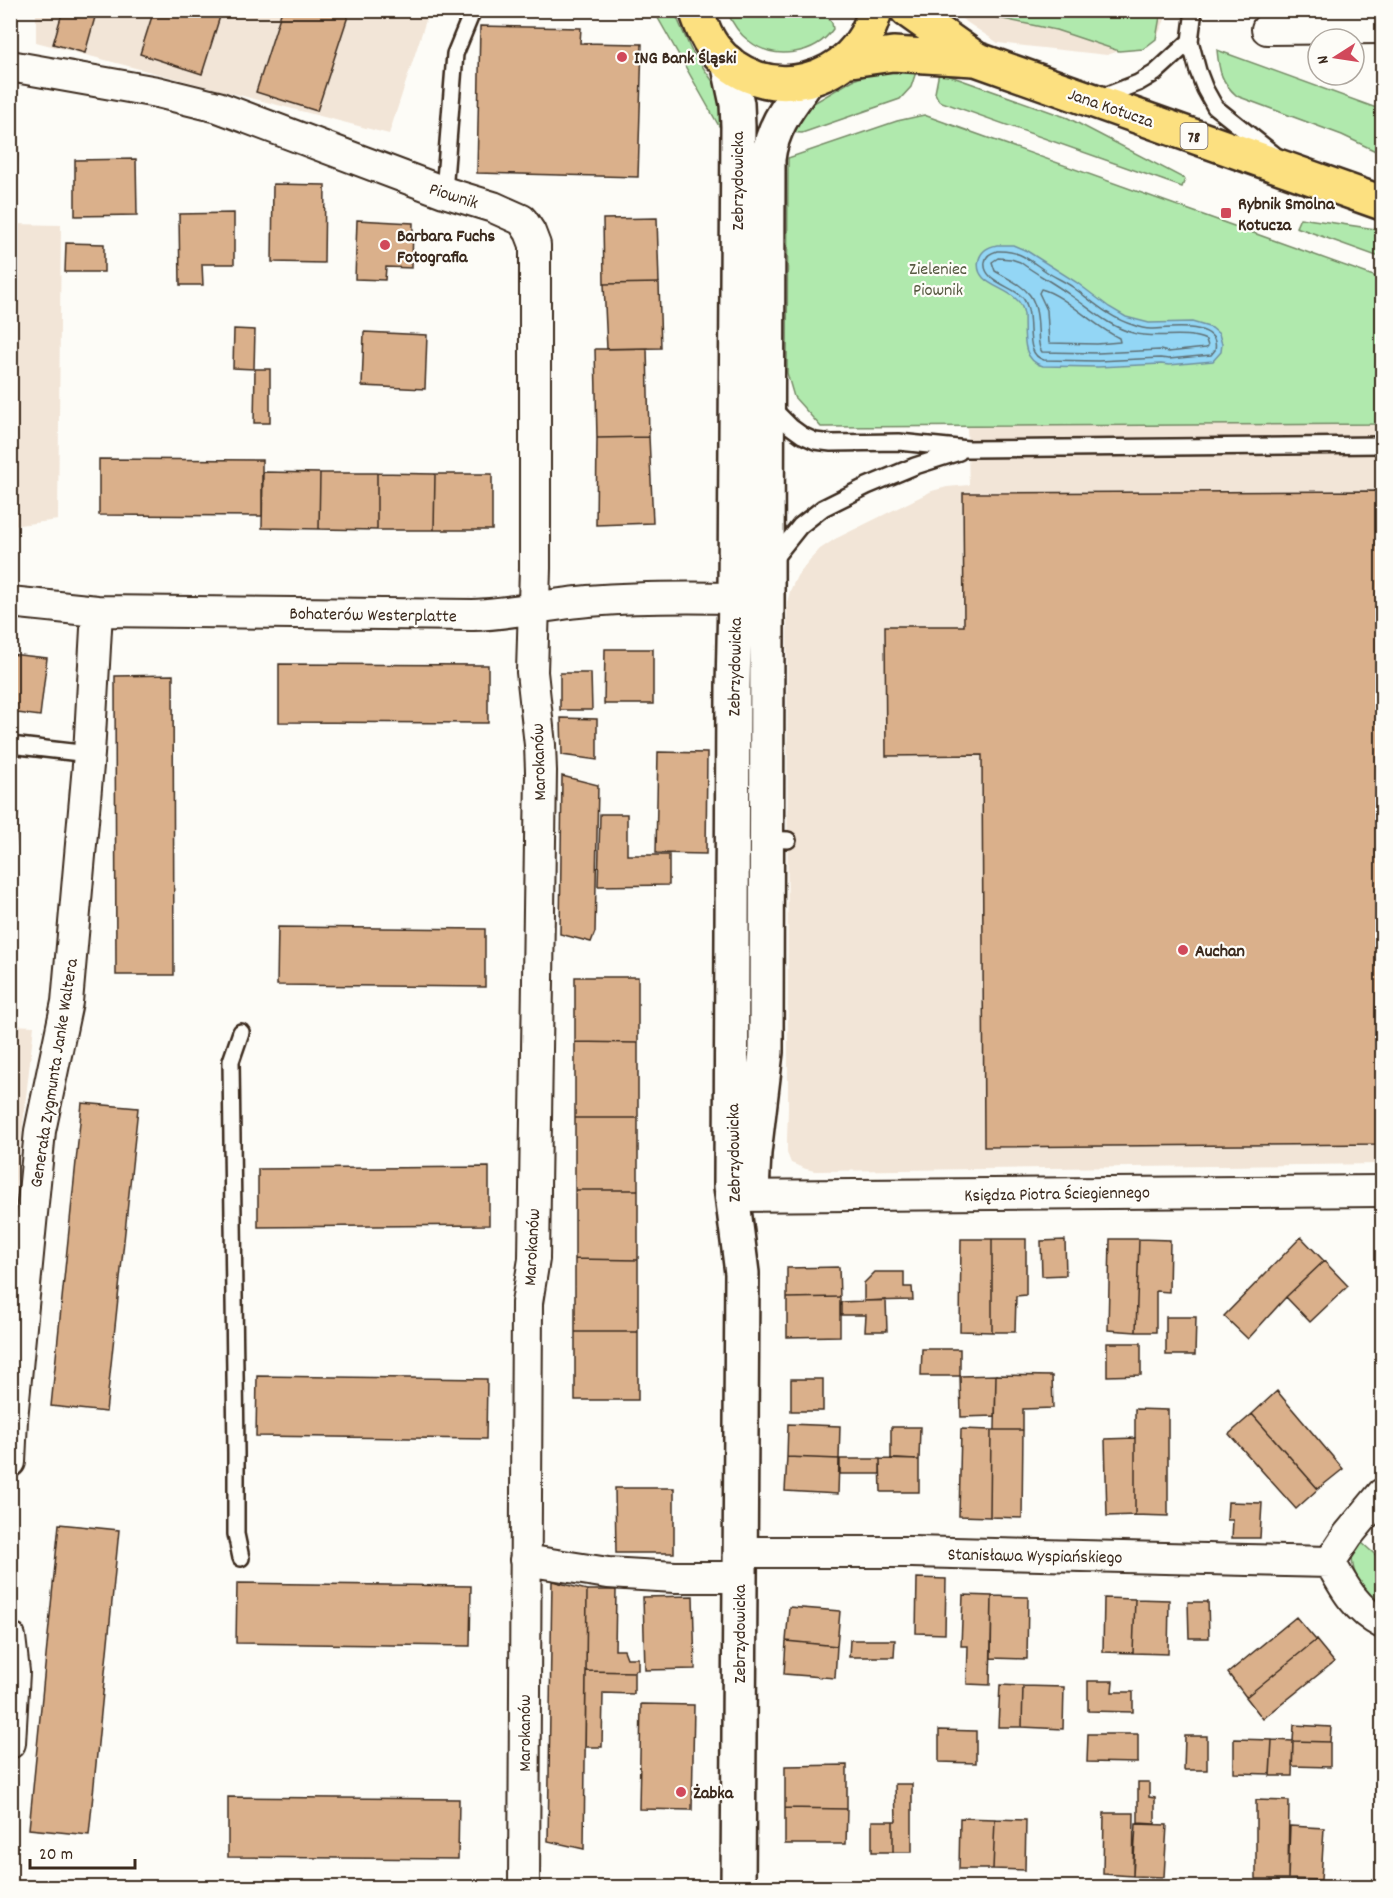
<svg xmlns="http://www.w3.org/2000/svg" width="1393" height="1898" font-family="Dekko,sans-serif">
	<rect width="100%" height="100%" fill="#fdfcf7"/>
	<filter id="ink" filterUnits="userSpaceOnUse"><feTurbulence type="fractalNoise" baseFrequency=".0167" numOctaves="2"/><feDisplacementMap in="SourceGraphic" scale="12" xChannelSelector="R" yChannelSelector="G"/><feConvolveMatrix kernelMatrix="1 2 1 2 8 2 1 2 1" color-interpolation-filters="sRGB"/></filter>
	<g filter="url(#ink)">
		<path fill="#f2e5d7" d="M36 11H429L389 134 36 42Z
			M950 11H1169L1156 39 1107 55 998 43Z
			M11 224 61 225 58 520 11 526Z
			M1382 424V1164L815 1171 806 1169 791 1163 787 1153V1139L788 1108 787 603 790 591 797 576 807 563 820 549 835 539 932 491 947 487 969 485 967 426Z
			M11 1025 34 1026 11 1231 10 1025Z"/>
		<path fill="#b0e9ad" stroke="#768a66" stroke-width="1.5" d="M654 11H674L691 50 716 86 721 99 724 135Z
			M727 11H823L832 23 833 29C815 55 774 61 749 41 738 33 732 23 727 11Z
			M964 11H1161L1156 39 1143 49 1119 51 1056 30Z
			M1217 50 1382 110V154L1342 135 1237 96C1221 82 1219 71 1217 50Z
			M917 69 911 87 900 99 802 133 788 132 807 107 853 80 882 70Z
			M939 72 1068 118 1185 179 1182 187 939 101 935 93Z
			M924 115 1382 279V424L821 427 794 397 787 373 788 158 897 121Z
			M1300 218 1382 230V258L1296 227Z
			M1361 1542 1380 1559 1382 1557V1604C1364 1595 1352 1576 1352 1555Z"/>
		<path fill="#93d6f5" stroke="#70919f" stroke-width="1.5" d="M997 245H1013L1027 251 1076 282 1109 307 1126 317 1149 323 1192 322 1212 328 1219 334 1222 344 1221 352 1213 361 1169 365 1161 364 1098 367 1043 366C1020 360 1025 333 1024 314 1023 308 1020 302 1015 298 1002 286 973 283 979 259 982 250 988 247 997 245Z"/>
		<g fill="none" stroke-linecap="round" stroke-linejoin="round">
			<path stroke="#5e6f74" stroke-width="1.5" d="M997 251C1020 250 1029 260 1047 272 1056 278 1066 282 1074 288 1093 302 1110 318 1133 325 1138 327 1145 329 1151 329 1167 329 1221 320 1215 350L1211 355 1169 359 1160 358 1098 361 1044 360C1021 354 1037 317 1023 298 1014 286 982 282 985 262 986 255 991 253 997 251Z
				M998 258 1011 259 1020 262C1036 274 1054 283 1070 295 1091 309 1109 327 1133 333 1157 340 1183 330 1206 340L1208 346 1206 348 1168 352 1160 350 1098 353 1042 352C1037 345 1039 336 1038 328 1037 290 1024 288 995 271L992 262Z
				M1041 289C1065 295 1093 326 1119 338L1120 342 1097 344 1049 343 1047 310 1039 293Z"/>
		</g>
		<path fill="#dab08b" stroke="#3b2a1e" stroke-width="1.5" d="M63 10H97L85 53 53 44Z
			M154 10H222L202 74 140 54Z
			M282 10H350L317 111 256 92Z
			M480 26 581 28 580 43 642 44 638 177 477 173Z
			M10 123H18L17 181H10Z
			M136 159 137 215 75 216V160Z
			M273 184 325 185 324 263 272 262Z
			M234 213V264H202L203 285H180L179 214Z
			M657 218 659 283 604 284 603 219Z
			M357 220 413 223 412 268 386 267 385 280 355 279Z
			M66 243 104 244V272H65Z
			M659 283 661 348 607 349 604 284Z
			M234 329 255 330 254 369 233 368Z
			M364 332 427 335 425 389 362 386Z
			M647 348 649 437 597 438 595 349Z
			M255 369H270V423H254Z
			M649 437 653 523 596 525 597 438Z
			M99 459 262 460V516L99 515Z
			M263 472 320 473 319 529 262 528Z
			M320 473H377V530L319 529Z
			M377 473 435 474 434 530H377Z
			M435 474H492V530H434Z
			M1382 491V1144L984 1147 982 755 886 756 885 626H964L963 493Z
			M605 649H653V704H604Z
			M10 654 47 658 40 716 10 712Z
			M279 664 488 665V723L279 722Z
			M560 673H591L592 710H560Z
			M173 675 174 975H116L115 676Z
			M561 718 597 719V760L562 755Z
			M658 752 707 753 706 854 656 853Z
			M562 776 598 785 595 932 591 942 560 934Z
			M10 812 18 813 10 886Z
			M600 814H627V855H669V885L598 886Z
			M278 927 485 929V987L277 985Z
			M575 977H638V1043L575 1042Z
			M575 1042 638 1043V1118H575Z
			M82 1103 138 1108 106 1412 51 1406Z
			M575 1118H638V1190H575Z
			M489 1167V1225L258 1227V1169Z
			M575 1190H638V1260L575 1259Z
			M1301 1237 1324 1261 1286 1297 1248 1339 1224 1316Z
			M961 1239H992V1332L960 1331Z
			M992 1239H1026V1295L1016 1296 1015 1332H992Z
			M1110 1239H1139L1136 1332 1108 1330Z
			M1139 1239 1170 1240 1169 1292 1156 1291V1332H1136Z
			M1065 1240 1066 1275 1042 1276 1041 1241Z
			M575 1259 638 1260V1332H575Z
			M1324 1261 1348 1286 1310 1322 1286 1297Z
			M839 1267 840 1297 787 1298V1268Z
			M875 1272H904V1287H912L913 1300 864 1301V1283Z
			M840 1297V1336L787 1337V1298Z
			M886 1300 887 1331H865L866 1315H841V1302Z
			M1166 1317H1196L1195 1355H1166Z
			M575 1332H638V1400H575Z
			M1107 1343H1141V1375L1107 1376Z
			M922 1349H960V1376H921Z
			M996 1375 995 1416 961 1417 960 1376Z
			M996 1375 1052 1376 1053 1408 1023 1409V1430H995Z
			M257 1376 487 1379 486 1439 256 1436Z
			M791 1379H823V1411H791Z
			M1277 1391 1343 1469 1318 1489 1252 1414Z
			M1135 1409 1168 1410V1516L1135 1515Z
			M1252 1414 1318 1489 1296 1509 1229 1434Z
			M788 1424 840 1426 839 1459 787 1457Z
			M891 1427H920L919 1460 891 1459Z
			M961 1429 991 1430 990 1517 959 1516Z
			M991 1430H1023L1022 1518 990 1517Z
			M1135 1438V1515L1107 1516 1105 1439Z
			M787 1457 839 1459 838 1494 785 1491Z
			M840 1459H880V1474H840Z
			M880 1459 919 1460V1492H881Z
			M615 1488H674V1553H616Z
			M1228 1502 1262 1503 1260 1538H1232L1233 1520H1227Z
			M59 1524 119 1530 89 1835 29 1829Z
			M917 1578 946 1579 945 1634 916 1633Z
			M552 1581 587 1590 584 1849 548 1841Z
			M237 1583 471 1586 470 1646 236 1643Z
			M587 1590H616L615 1650H624L627 1658H638V1670H635L634 1672 586 1671Z
			M963 1595 992 1596 990 1685 967 1684 968 1646H961Z
			M693 1596 695 1669 645 1670 643 1597Z
			M992 1596 1028 1597 1027 1659 991 1658Z
			M1104 1598 1135 1599 1133 1653 1103 1652Z
			M1135 1599 1169 1600 1168 1654 1133 1653Z
			M1208 1600 1209 1638H1189L1188 1602H1208Z
			M789 1607 840 1611 837 1646 786 1641Z
			M1296 1617 1316 1640 1246 1697 1228 1673Z
			M850 1640H895L894 1657H849Z
			M1316 1640 1334 1662 1263 1719 1246 1697Z
			M786 1641 837 1646 835 1678 784 1674Z
			M586 1671 634 1672V1694L603 1693 602 1747H585Z
			M1088 1681H1113L1112 1692H1133V1712L1088 1711Z
			M1000 1685 1023 1686 1022 1727H998Z
			M1023 1686 1064 1687 1063 1729 1022 1727Z
			M641 1704 694 1705 692 1810 639 1809Z
			M1294 1725 1331 1727 1330 1742 1293 1741Z
			M939 1730 976 1731V1763L939 1762Z
			M1088 1734H1138V1763L1087 1762Z
			M1185 1736H1207V1770H1184Z
			M1234 1739 1272 1740 1270 1774 1234 1773Z
			M1272 1740 1293 1741 1292 1776H1270Z
			M1293 1741 1330 1742V1767L1292 1766Z
			M847 1765V1809L785 1808V1766Z
			M1138 1782H1149V1797L1155 1798V1824L1138 1823Z
			M895 1784H912V1852H893V1821H896Z
			M228 1797 459 1799 458 1859 228 1857Z
			M1256 1800 1289 1801 1288 1879H1256Z
			M785 1808 847 1809 846 1844H785Z
			M1104 1813H1134L1133 1876 1103 1874Z
			M960 1818 995 1819 993 1869H959Z
			M995 1819 1026 1820 1025 1870 993 1869Z
			M872 1821H893V1852H872Z
			M1136 1824 1167 1825 1164 1877 1133 1876Z
			M1290 1826 1324 1828 1321 1880 1288 1879Z"/>
		<g fill="none" stroke-linecap="round" stroke-linejoin="round">
			<g stroke="#3b2a1e" stroke-width="20">
				<path id="lane" d="M1194 10 1190 41 1198 71 1205 89 1215 107 1274 154
					M1097 99 1138 83 1155 73 1190 41
					M444 192 455 54 473 10
					M771 407 791 427 802 435 815 441 831 443 899 442 968 449 1382 445
					M772 561 800 526 823 508 867 486 915 466 959 452
					M10 745 89 754
					M762 839 788 840
					M241 1032 231 1061 236 1453V1534L241 1558"/>
			</g>
			<g stroke="#3b2a1e" stroke-width="34">
				<path id="street" d="M1267 29 1382 28
					M10 66 157 92 218 107 444 192 493 207 522 220 530 232 535 245V568L532 672 540 745 541 771 534 1259 527 1303 524 1888
					M10 602 97 611 473 615C512 614 549 604 588 601 637 597 686 597 735 598
					M732 1196 1382 1191
					M10 1462 12 1419 40 1131 67 1002 89 754 97 611
					M1382 1494 1348 1535 1330 1562C1344 1587 1356 1610 1382 1623
					M740 1552H912L1330 1562
					M525 1560 608 1573 675 1577H740
					M10 1637 14 1672 10 1743"/>
			</g>
			<g stroke="#3b2a1e" stroke-width="38">
				<path id="secondary" d="M728 62 737 104 738 126 735 598 733 687 731 1186 742 1273 738 1888
					M752 1191 754 1153 766 1052 768 159C772 126 789 106 808 80"/>
			</g>
			<g stroke="#3b2a1e" stroke-width="38">
				<path id="primary" d="M696 10C701 24 705 36 714 48 761 109 859 85 875 10
					M907 10 976 59 1382 203
					M844 61 893 54 974 59"/>
			</g>
			<use href="#lane" stroke="#fdfcf7" stroke-width="15"/>
			<use href="#street" stroke="#fdfcf7" stroke-width="30"/>
			<use href="#secondary" stroke="#fdfcf7" stroke-width="33"/>
			<use href="#primary" stroke="#fce080" stroke-width="33"/>
		</g>
	</g>
	<g fill="#d1495b" stroke="#fdfcf7" stroke-width="2">
		<circle cx="622" cy="57" r="6"/>
		<rect x="1220" y="207" width="12" height="12" rx="3"/>
		<circle cx="385" cy="245" r="6"/>
		<circle cx="1183" cy="950" r="6"/>
		<circle cx="681" cy="1792" r="6"/>
	</g>
	<g text-anchor="middle" stroke-width="4.5" stroke-linejoin="round" paint-order="stroke">
		<rect fill="#fdfcf7" stroke="#75695f" stroke-width="1.5" x="1180.5" y="123" width="27" height="26" rx="4.5"/>
		<g font-size="16" font-weight="bold" fill="#3b2a1e">
			<text x="1194" y="142">78</text>
		</g>
		<g font-size="18" font-weight="bold" fill="#3b2a1e" stroke="#fdfcf7" text-anchor="start">
			<text x="634" y="63">ING Bank Śląski</text>
			<text x="1238" y="209">Rybnik Smolna<tspan x="1238" dy="21">Kotucza</tspan></text>
			<text x="397" y="241">Barbara Fuchs<tspan x="397" dy="21">Fotografia</tspan></text>
			<text x="1195" y="956">Auchan</text>
			<text x="693" y="1798">Żabka</text>
		</g>
		<g font-size="18" fill="#3b2a1e" stroke="#fdfcf7">
			<text transform="translate(1111 107) rotate(19)" y="6">Jana Kotucza</text>
			<text transform="translate(737 181) rotate(-90)" y="6">Zebrzydowicka</text>
			<text transform="translate(454 195) rotate(18)" y="6">Piownik</text>
			<text transform="translate(373 614) rotate(1)" y="6">Bohaterów Westerplatte</text>
			<text transform="translate(734 667) rotate(-89)" y="6">Zebrzydowicka</text>
			<text transform="translate(538 762) rotate(-92)" y="6">Marokanów</text>
			<text transform="translate(53 1073) rotate(-81)" y="6">Generała Zygmunta Janke Waltera</text>
			<text transform="translate(733 1153) rotate(-91)" y="6">Zebrzydowicka</text>
			<text transform="translate(1057 1193) rotate(-1)" y="6">Księdza Piotra Ściegiennego</text>
			<text transform="translate(531 1247) rotate(-87)" y="6">Marokanów</text>
			<text transform="translate(1035 1555) rotate(1)" y="6">Stanisława Wyspiańskiego</text>
			<text transform="translate(739 1634) rotate(-90)" y="6">Zebrzydowicka</text>
			<text transform="translate(524 1733) rotate(-90)" y="6">Marokanów</text>
		</g>
		<g font-size="18" fill="#585a42" stroke="#fdfcf7">
			<text x="938" y="274">Zieleniec<tspan x="938" dy="21">Piownik</tspan></text>
		</g>
	</g>
	<rect width="1393" height="1898" fill="none" stroke="#fdfcf7" stroke-width="36"/>
	<rect x="18" y="18" width="1357" height="1862" fill="none" stroke="#3b2a1e" stroke-width="2" filter="url(#ink)"/>
	<g transform="translate(1336 57) rotate(258)"><circle r="28" fill="#fdfcf7" stroke="#afa8a0" stroke-width="1.5"/>
	<path d="M0-4.5L10 22L0 15L-10 22Z" fill="#d1495b"/>
	<text y="-9" font-size="16" font-weight="bold" text-anchor="middle" fill="#3b2a1e">N</text>
	</g>
	<path d="M30 1859v9h105v-9" fill="none" stroke="#3b2a1e" stroke-width="3"/>
	<text x="39" y="1859" font-size="18" fill="#3b2a1e" stroke="#fdfcf7" stroke-width="4.5" paint-order="stroke">20 m</text>
</svg>
